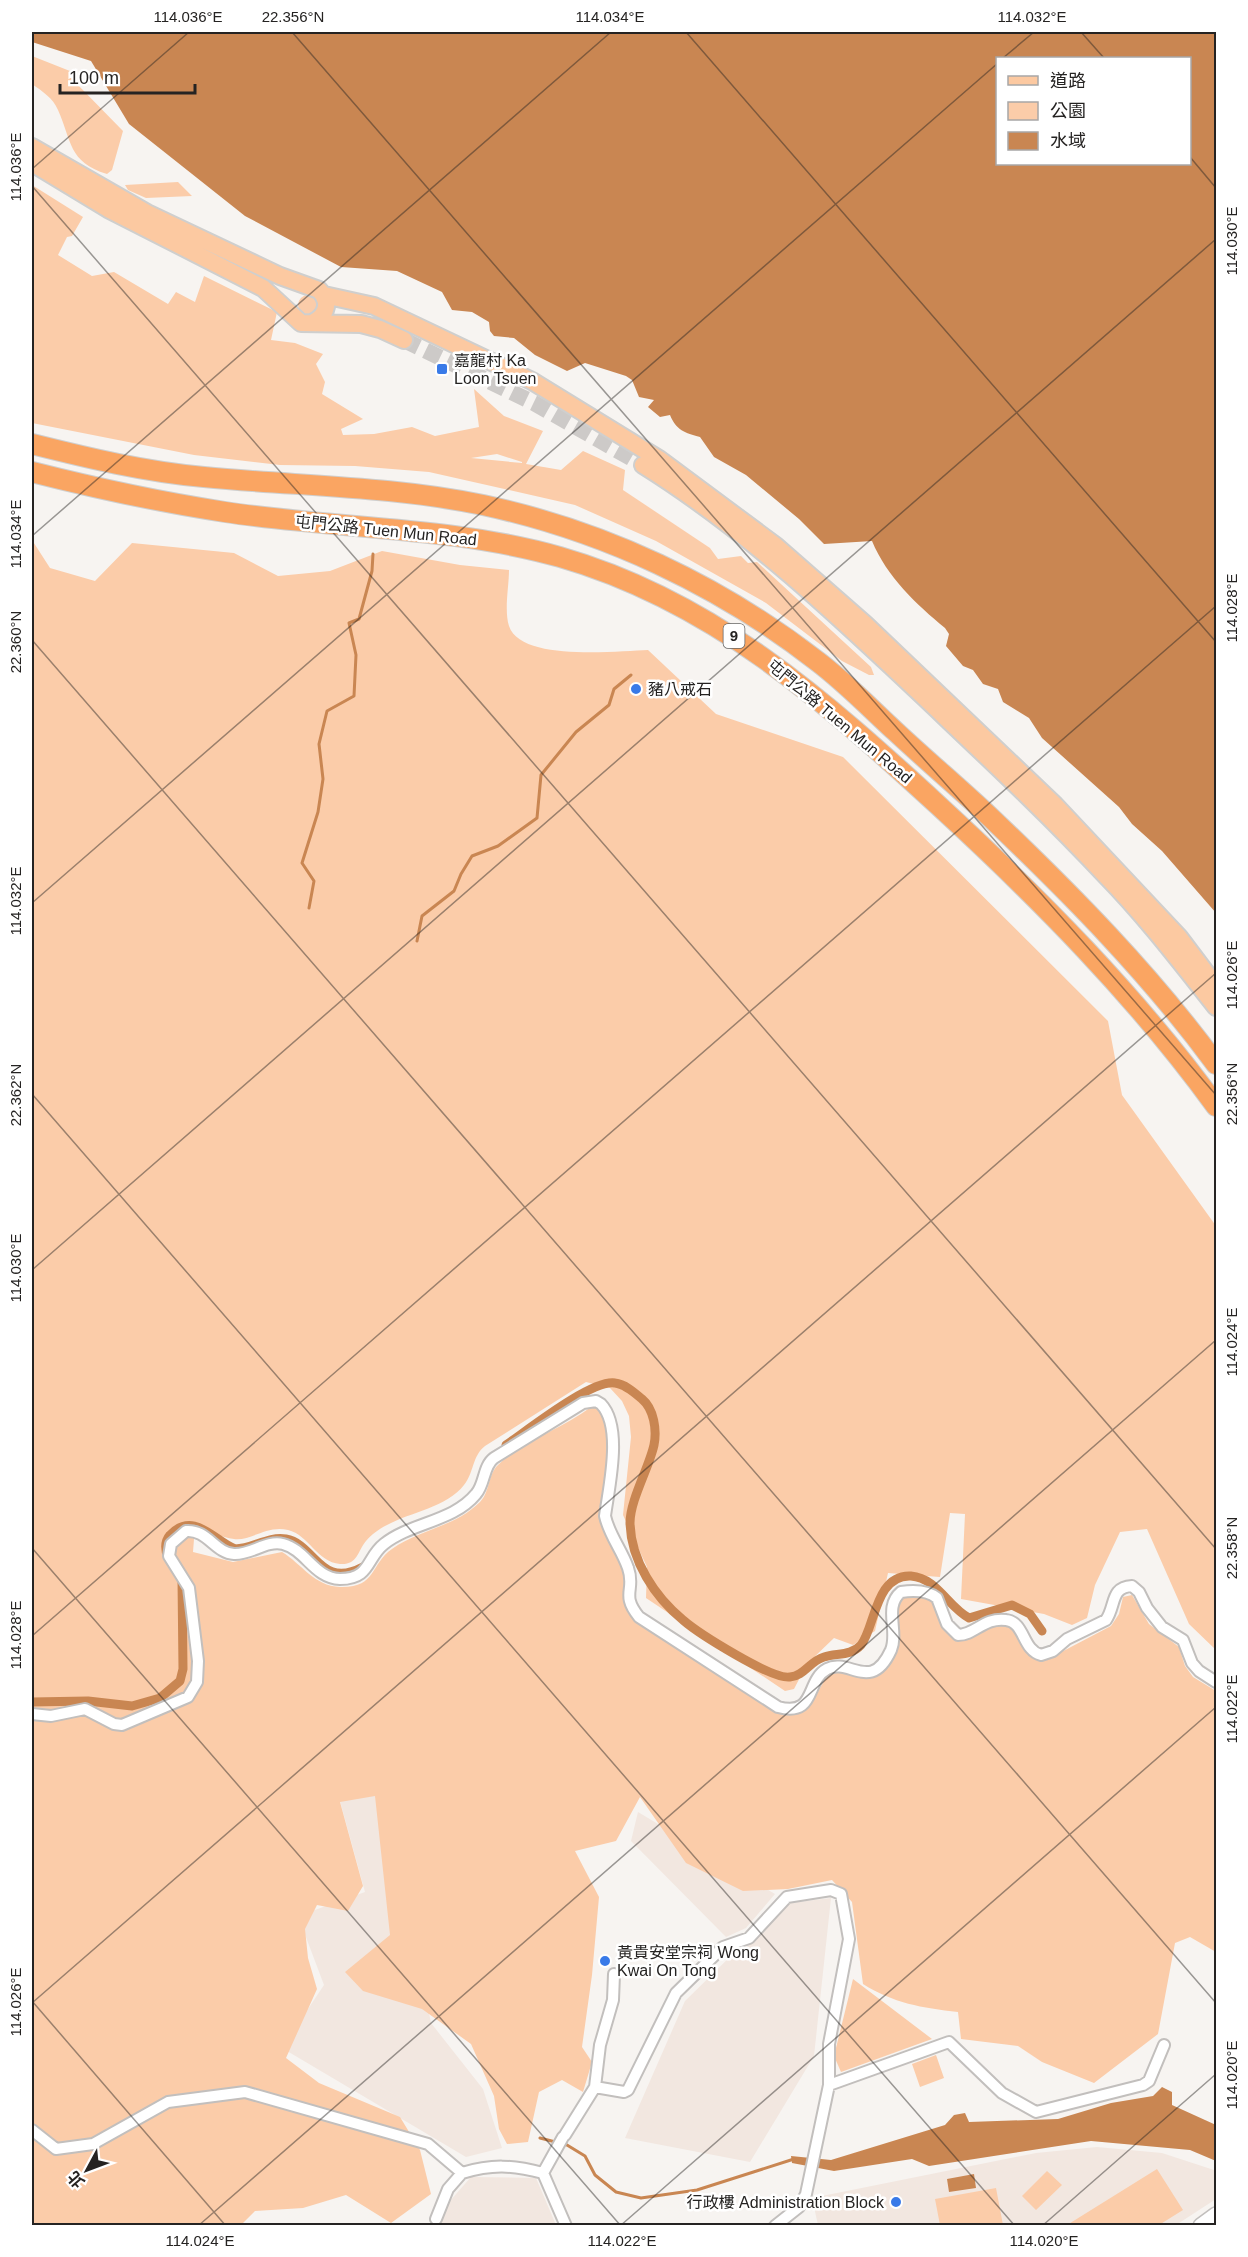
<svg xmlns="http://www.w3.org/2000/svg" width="1248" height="2257" font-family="Helvetica,'Noto Sans TC',sans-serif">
	<rect width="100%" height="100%" fill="#f7f4f1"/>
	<path fill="#f2e7e0" d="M329 1761 384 1791 431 2023 483 2089 502 2148 466 2157 282 2048 324 1985 298 1916 365 1892Z
		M638 1812 775 1894 746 1928 726 1937 631 1841Z
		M831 1898 814 2056 750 2162 625 2138 685 2001 738 1949 755 1940 790 1903Z
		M1097 2147 1162 2153 1214 2170 1216 2173V2199L1176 2225H818L812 2198 1036 2153Z
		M471 2177 536 2178 556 2225 428 2226Z"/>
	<path fill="#fbcca9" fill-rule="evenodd" d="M32 56 75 73 77 84 123 131 112 170 107 174C68 162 72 141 58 110 53 98 42 91 32 84Z
		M178 182 192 196 146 198 128 190 125 185Z
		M32 185 83 217 72 236 67 237 58 255 92 276 114 272 168 304 176 292 195 302 204 276 277 312 271 340 295 343 323 354 316 364 325 382 322 394 363 419 341 429 343 435 374 434 412 427 435 436 479 427 474 389 504 416 543 431 526 464 561 470 583 451 625 470 623 490 710 548 718 559 741 556 748 563 757 562 871 667 874 675H869L842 661 766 603 656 541 575 505 429 472 355 466 280 465 194 455 32 423ZM497 454 522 462V463L471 458Z
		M298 305a10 10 0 1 1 20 0a10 10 0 1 1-20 0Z
		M32 540 50 568 95 581 132 543 234 553 278 576 330 571 382 551 460 565 509 570C509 587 504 610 509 626 521 662 617 651 648 650L716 714 843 757 1108 1021 1122 1095 1216 1226V1650L1189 1624 1147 1529 1120 1532 1095 1585 1087 1618 1072 1625 1044 1614 961 1599 965 1514 950 1513 940 1577 888 1573 875 1631 853 1645 834 1638 807 1664 794 1689 785 1691 646 1598 647 1567 623 1515 631 1437 629 1416 622 1401 610 1388 586 1382 485 1446C472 1456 474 1473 464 1485 447 1507 411 1512 387 1525 379 1529 371 1535 366 1541 357 1552 358 1565 340 1564 317 1562 309 1535 288 1530 267 1525 251 1541 234 1539 222 1538 207 1530 195 1526L193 1552 233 1562 282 1552C302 1564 314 1586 340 1587 377 1588 370 1564 392 1549 420 1529 455 1527 480 1502 490 1492 488 1474 498 1465 522 1441 564 1428 591 1407L598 1408C617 1438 603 1482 600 1516 603 1536 621 1553 624 1573 627 1596 618 1600 636 1621L776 1712 800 1713 812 1703 825 1679 831 1673 841 1672 863 1678 873 1676 897 1648V1610L904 1597H921L932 1601 942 1627 956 1640C973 1638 989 1620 1006 1626 1027 1632 1017 1663 1048 1659L1111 1626 1119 1614 1123 1597 1132 1595 1149 1624 1179 1647 1185 1666 1193 1677 1216 1691V1952L1190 1937 1175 1943 1158 2034 1094 2083 1042 2062 1018 2046 961 2039 958 2012C922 2008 893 2003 863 1984L852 1902 832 1880 788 1889 743 1891 686 1863 640 1797 616 1841 575 1851 599 1897 592 1975 582 2047 592 2062 583 2092 562 2080 539 2092 528 2142 507 2144 499 2129 494 2096 471 2044 422 2009 363 1991 345 1972 390 1935 375 1796 340 1802 363 1886 348 1911 317 1905 305 1929 308 1958 317 1989 286 2058 319 2083 400 2117 420 2150 431 2194 391 2223 346 2195 303 2208 255 2211 241 2225H32Z
		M853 1979 932 2039 841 2072 834 2056Z
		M936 2055 944 2078 920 2087 912 2064Z
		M1157 2169 1183 2210 1159 2225H1067Z
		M1047 2171 1062 2185 1036 2210 1022 2196Z
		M996 2188 1003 2225H940L935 2199Z"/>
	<path fill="#c98652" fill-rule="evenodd" d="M32 32H1216V913L1162 851 1132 824 1119 807 1042 738 1029 718 1003 702 998 689 983 684 973 670 963 666 946 646 949 634 945 628C916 604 887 577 872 541L824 544 799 519 746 475 714 457 700 437C685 433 676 430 670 415L660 417 648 407 654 400 639 397 632 380 626 376 585 363 567 371 535 355 514 338 494 336 490 331 489 322 472 312 452 310 442 292 397 271 341 267 245 216 129 124 91 61 32 42ZM998 58H1190V164H998Z
		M1162 2087 1172 2092V2105L1216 2125V2161L1190 2150 1091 2141 929 2166 912 2159 834 2171 792 2163 791 2156 831 2160 945 2125 954 2115 965 2113 969 2122 1058 2119 1111 2103 1153 2096Z
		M974 2174 976 2188 949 2192 947 2179Z"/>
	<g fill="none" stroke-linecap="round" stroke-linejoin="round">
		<path stroke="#c98652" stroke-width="3" d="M309 908 314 881 302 863 318 812 323 779 319 744 327 711 354 696 356 655 349 623 359 619 372 571 373 554
			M417 941 422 916 454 891 461 874 472 856 498 846 537 818 541 775 576 732 609 705 614 689 631 675
			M540 2138 567 2145 585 2156 595 2175 616 2192 641 2198 697 2190 794 2159"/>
		<path stroke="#c98652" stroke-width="9" d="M506 1445C528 1430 592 1379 615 1383 625 1384 635 1393 642 1399 654 1409 657 1430 654 1445 649 1468 630 1500 630 1523 631 1561 655 1597 683 1620 698 1633 772 1680 790 1677 804 1676 810 1661 824 1657 837 1653 851 1656 861 1645 875 1628 875 1574 911 1576 937 1578 948 1607 969 1618L1012 1605 1030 1614 1042 1631
			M168 1558C165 1550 164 1542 170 1535 194 1510 214 1541 235 1549 253 1549 267 1536 286 1539 315 1544 320 1590 363 1567
			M32 1702 88 1701 132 1706 160 1698 180 1681 183 1669 182 1579"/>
		<path stroke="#cdcac8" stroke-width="16" stroke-dasharray="16 8" stroke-linecap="butt" d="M404 340 534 403 643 465"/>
		<g stroke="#c2bfbd" stroke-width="14">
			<path id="street" d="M32 1714 51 1716 85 1709 114 1724 122 1725 188 1697 197 1682 198 1661 189 1588 169 1556 171 1544 186 1531C207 1529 215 1553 234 1554 251 1555 266 1540 283 1544 306 1550 314 1578 340 1579 371 1579 366 1558 384 1544 412 1522 453 1522 476 1494 485 1484 483 1466 494 1458L583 1403 596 1401 601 1404C623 1427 609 1486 605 1516 609 1535 622 1550 628 1568 636 1590 620 1594 639 1617L778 1707C817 1717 805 1681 827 1669 849 1657 871 1694 891 1650 899 1631 883 1607 901 1592 914 1590 927 1590 937 1598L947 1624 958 1635C975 1635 984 1617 1006 1620 1025 1622 1022 1650 1041 1655L1053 1651 1067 1639 1106 1620C1116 1606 1110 1587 1132 1586L1139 1592 1147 1608 1162 1627 1183 1640 1192 1663 1199 1671 1216 1682
				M829 2085 949 2042 1002 2093 1036 2112 1143 2085 1149 2081 1164 2045
				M595 2087 624 2092 628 2090 676 1993 723 1947 749 1938 787 1897 831 1890 841 1894 849 1939 829 2044V2085L806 2194 799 2207 775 2226
				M32 2130 56 2149 93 2144 168 2102 245 2092 428 2144 462 2173C492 2164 512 2165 543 2173
				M565 2135 595 2087 600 2045 613 2000 614 1974
				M563 2137 543 2173 566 2226
				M436 2219 448 2189 462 2173"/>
		</g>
		<g stroke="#c2bfbd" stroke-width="18">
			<path id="secondary" d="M1201 2226 1216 2215"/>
		</g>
		<g stroke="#cfcfce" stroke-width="20">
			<path id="primary" d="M32 147 147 213 280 276 319 290C330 301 328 314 314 322
				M32 163 108 209 263 288 301 323 361 324 380 329 404 340
				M324 295 374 306 532 381 659 459 776 546 865 624 1055 805 1179 937 1216 986
				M643 465C747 530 836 614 925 698 986 756 1048 814 1106 876 1146 917 1181 963 1216 1007"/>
		</g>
		<g stroke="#cfcfce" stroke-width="22">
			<path id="highway" d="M32 444C88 458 146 472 204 477 296 486 392 486 483 505 604 531 719 585 817 661 845 682 870 708 895 731 926 760 958 787 989 816 1071 894 1149 973 1216 1064
				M32 472C95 488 160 502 225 512 336 529 451 526 560 557 713 601 825 701 939 806 1040 899 1136 996 1216 1106"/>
		</g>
		<use href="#street" stroke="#fff" stroke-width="10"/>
		<use href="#secondary" stroke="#fff" stroke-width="15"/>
		<use href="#primary" stroke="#fcc9a1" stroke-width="16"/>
		<use href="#highway" stroke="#faa562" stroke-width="20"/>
	</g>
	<path fill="none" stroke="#252322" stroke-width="1.5" stroke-opacity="0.45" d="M292 32 1216 1095M686 32 1216 642M1081 32 1104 58M1003 58 1034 32M1190 157 1216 188M32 169 189 32M32 186 1216 1549M32 536 611 32M32 640 1216 2003M32 903 998 63M32 1094 1015 2226M32 1270 1216 239M32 1548 621 2226M32 1636 1216 606M32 2001 226 2226M32 2003 1216 973M198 2226 1216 1340M620 2226 1216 1707M1042 2226 1216 2074"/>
	<g fill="#397ae8" stroke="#fff" stroke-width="2">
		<rect x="436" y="363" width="12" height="12" rx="3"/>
		<circle cx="636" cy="689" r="6"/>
		<circle cx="605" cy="1961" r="6"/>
		<circle cx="896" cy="2202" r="6"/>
	</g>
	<g text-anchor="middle" stroke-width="5" stroke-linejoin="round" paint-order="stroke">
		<rect fill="#fff" stroke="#666564" stroke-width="1.5" x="723.5" y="624" width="21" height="24" rx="4.5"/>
		<g font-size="15" font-weight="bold" fill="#252322">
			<text x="734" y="641">9</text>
		</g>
		<g font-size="16" fill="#252322" stroke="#fff" text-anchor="start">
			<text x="454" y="366">嘉龍村 Ka<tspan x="454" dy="18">Loon Tsuen</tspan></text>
			<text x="648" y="695">豬八戒石</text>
			<text x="617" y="1958">黃貴安堂宗祠 Wong<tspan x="617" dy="18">Kwai On Tong</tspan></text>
			<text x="884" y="2208" text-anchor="end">行政樓 Administration Block</text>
		</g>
		<g font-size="16" fill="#252322" stroke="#fff">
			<text transform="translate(386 530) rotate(6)" y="6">屯門公路 Tuen Mun Road</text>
			<text transform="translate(840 721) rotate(40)" y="6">屯門公路 Tuen Mun Road</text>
		</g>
	</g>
	<rect width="1248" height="2257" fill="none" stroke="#ffffff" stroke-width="66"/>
	<rect x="996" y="57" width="195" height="108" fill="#ffffff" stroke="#a8a7a7" stroke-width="1.5"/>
	<rect x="1008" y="76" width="30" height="9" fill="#fcc9a1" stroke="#a8a7a7" stroke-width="1.5"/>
	<text x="1050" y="87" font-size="18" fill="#252322">道路</text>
	<rect x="1008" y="102" width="30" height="18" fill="#fbcca9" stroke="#a8a7a7" stroke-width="1.5"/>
	<text x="1050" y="117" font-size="18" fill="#252322">公園</text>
	<rect x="1008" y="132" width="30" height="18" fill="#c98652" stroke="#a8a7a7" stroke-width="1.5"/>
	<text x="1050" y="147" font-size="18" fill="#252322">水域</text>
	<g transform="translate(87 2170) rotate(229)" stroke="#ffffff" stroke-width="4.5" paint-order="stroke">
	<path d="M0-4.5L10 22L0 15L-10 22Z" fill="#252322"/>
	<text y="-9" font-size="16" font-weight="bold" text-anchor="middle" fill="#252322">北</text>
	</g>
	<path d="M60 84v9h135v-9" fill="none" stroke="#252322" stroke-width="3"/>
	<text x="69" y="84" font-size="18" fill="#252322" stroke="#ffffff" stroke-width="4.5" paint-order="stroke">100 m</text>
	<rect x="33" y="33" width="1182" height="2191" fill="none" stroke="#252322" stroke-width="2"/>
	<g font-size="15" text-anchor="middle" fill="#252322">
		<text x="188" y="22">114.036°E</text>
		<text x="293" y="22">22.356°N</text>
		<text x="610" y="22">114.034°E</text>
		<text x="1032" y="22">114.032°E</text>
		<text transform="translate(16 167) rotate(-90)" y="5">114.036°E</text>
		<text transform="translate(1232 241) rotate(-90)" y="5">114.030°E</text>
		<text transform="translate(16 534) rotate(-90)" y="5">114.034°E</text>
		<text transform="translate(1232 608) rotate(-90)" y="5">114.028°E</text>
		<text transform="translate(16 642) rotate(-90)" y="5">22.360°N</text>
		<text transform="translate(16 901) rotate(-90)" y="5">114.032°E</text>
		<text transform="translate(1232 975) rotate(-90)" y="5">114.026°E</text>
		<text transform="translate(1232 1094) rotate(-90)" y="5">22.356°N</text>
		<text transform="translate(16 1095) rotate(-90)" y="5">22.362°N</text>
		<text transform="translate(16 1268) rotate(-90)" y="5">114.030°E</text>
		<text transform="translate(1232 1342) rotate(-90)" y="5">114.024°E</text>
		<text transform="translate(1232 1548) rotate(-90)" y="5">22.358°N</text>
		<text transform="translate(16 1635) rotate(-90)" y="5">114.028°E</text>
		<text transform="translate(1232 1709) rotate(-90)" y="5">114.022°E</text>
		<text transform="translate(16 2002) rotate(-90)" y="5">114.026°E</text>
		<text transform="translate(1232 2075) rotate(-90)" y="5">114.020°E</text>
		<text x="200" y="2246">114.024°E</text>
		<text x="622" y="2246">114.022°E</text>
		<text x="1044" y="2246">114.020°E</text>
	</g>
</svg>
